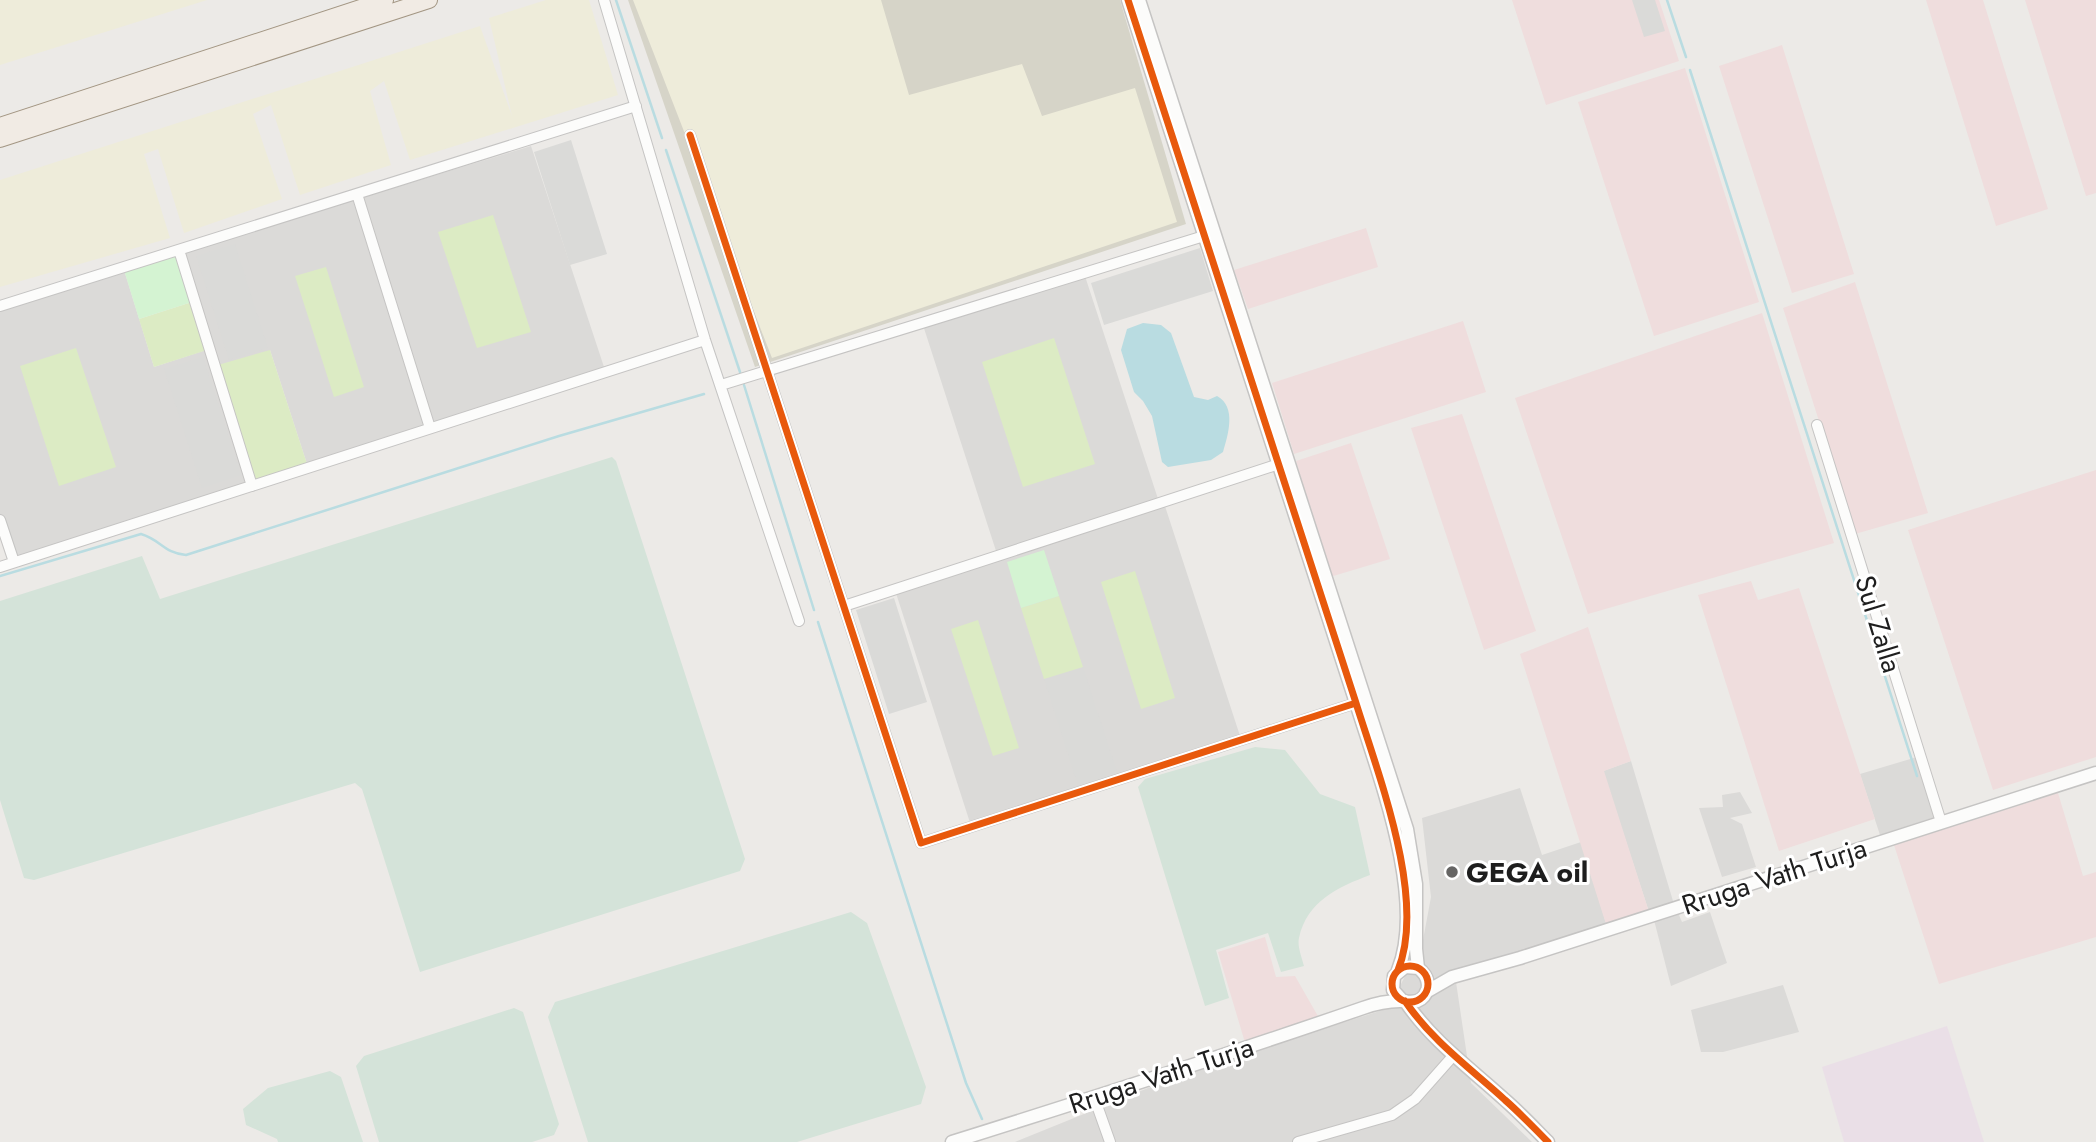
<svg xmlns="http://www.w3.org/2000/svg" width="2096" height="1142" font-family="Jost,sans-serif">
	<rect width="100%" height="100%" fill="#eceae7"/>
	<path fill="#dbdad8" d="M531 146 604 367 307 464 270 350 254 481 10 559 0 529V310L124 270 154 367 206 350 177 254Z
		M1083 270 1160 505 1163 500 1242 742 973 832 894 587 997 554 921 319Z
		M1917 757 1935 817 1880 835 1860 774Z
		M1631 761 1673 901 1682 922 1710 912 1727 963 1671 986 1654 920 1456 982 1471 1083 1532 1142H1015L1185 1073 1389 1008 1423 940 1431 897 1422 818 1520 788 1542 855 1581 842 1606 923 1649 912 1603 771Z
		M1740 792 1752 813 1730 818 1742 824 1756 867 1722 877 1699 808 1723 807 1722 795Z
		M1783 985 1799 1032 1723 1052H1701L1691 1010Z"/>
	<path fill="#efdddd" d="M1512 0H1659L1679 61 1546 105Z
		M1926 0H1983L2048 209 1996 226Z
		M2025 0H2096V193L2086 196Z
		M1782 45 1854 274 1792 293 1719 66Z
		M1685 68 1759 302 1654 336 1578 102Z
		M1366 228 1378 267 1248 309 1234 270Z
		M1855 282 1928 513 1855 534 1783 308Z
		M1762 313 1834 543 1588 614 1515 398Z
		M1463 321 1486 392 1294 454 1272 383Z
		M1462 414 1536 631 1484 650 1411 428Z
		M1351 443 1390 559 1330 577 1296 461Z
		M2096 470V757L1993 790 1908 530Z
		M1751 581 1758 600 1799 588 1875 819 1779 851 1698 595Z
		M1588 627 1631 761 1604 771 1649 912 1606 924 1520 654Z
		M2058 793 2083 876 2096 872V937L1939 984 1894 845Z
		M1265 937 1276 977 1295 976 1319 1018 1246 1046 1218 952Z"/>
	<path fill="#eadfe7" d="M1947 1026 1984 1142H1844L1822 1067Z"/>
	<path fill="#dadad8" d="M1632 0H1655L1665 31 1644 37Z
		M571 140 607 254 570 265 534 152Z
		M235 244 268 348 229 360 196 256Z
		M1200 248 1213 291 1104 325 1091 283Z
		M203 357 241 475 202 488 164 369Z
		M894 598 927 702 889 714 856 610Z
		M1083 667 1117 772 1078 786 1044 679Z"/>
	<path fill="#d6d4c8" d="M628 0H1120L1186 224 755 367Z"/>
	<path fill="#eeecda" d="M0 0H207L0 65Z
		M546 0H589L618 95 410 160 384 81 370 91 391 165 300 195 271 105 253 114 282 199 184 233 158 149 144 154 170 238 0 287V180L480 26 512 116 489 18Z
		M633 0H881L909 95 1022 64 1042 116 1135 88 1177 222 772 358Z"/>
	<path fill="#dcebc4" d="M493 215 531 332 477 348 438 232Z
		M326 267 364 387 334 397 295 276Z
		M192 302 207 350 154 367 139 319Z
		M1054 338 1095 464 1023 487 982 362Z
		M76 348 116 467 59 486 20 366Z
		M270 350 307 464 254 481 218 365Z
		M1135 571 1175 698 1141 709 1101 582Z
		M1059 596 1083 667 1044 679 1021 608Z
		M978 620 1019 748 993 756 951 629Z"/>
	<path fill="#d4e3d9" d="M612 457 616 461 745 859 740 871 420 972 362 789 355 783 34 880 24 878 0 800V601L142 556 160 599Z
		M1255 747 1285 750 1320 794 1355 807 1370 875C1338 887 1307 901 1299 938 1297 946 1302 958 1304 966L1281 972 1268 933 1216 950 1229 998 1205 1006 1138 787 1145 779Z
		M851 912 867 923 926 1087 921 1104 797 1142H588L548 1017 555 1002Z
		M514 1008 523 1012 559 1124 554 1135 532 1142H379L356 1066 364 1056Z
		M330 1071 341 1077 363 1142H278L277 1139 246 1125 243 1109 268 1088Z"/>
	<path fill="#d4f3d2" d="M177 254 192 302 139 319 124 270Z
		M1044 550 1059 596 1021 608 1007 562Z"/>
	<path fill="#b9dce1" d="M1143 323 1161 325 1171 333 1194 397 1208 400 1217 396C1237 407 1228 435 1223 452L1211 460 1168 467 1162 462 1152 416 1143 401 1134 392 1121 350 1127 329Z"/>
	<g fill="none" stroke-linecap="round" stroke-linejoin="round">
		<path stroke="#b9dce1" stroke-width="2.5" d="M616 0 662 138
			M1667 0 1686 57
			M1690 70 1917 776
			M666 150 740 372
			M744 385 814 610
			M0 576 141 534C161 540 164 553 186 555L559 436 704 394
			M818 622 966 1083 982 1119"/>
		<g stroke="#c5c4c3" stroke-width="12">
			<path id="minor" d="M604 0 705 340 799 621
				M690 135 921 843 1356 703
				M357 194 430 428
				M179 250 252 486
				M0 306 636 106
				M721 385 1204 236
				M1817 425 1941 822
				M0 520 14 562
				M0 567 705 340
				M844 606 1279 464
				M1094 1097 1110 1142
				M1298 1142 1392 1115 1415 1099 1453 1056"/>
		</g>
		<g stroke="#c5c4c3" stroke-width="15">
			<path id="tertiary" d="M1128 0 1356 703C1378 774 1427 899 1398 970
				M1139 0 1407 829 1416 884V949L1418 968
				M1426 992 1452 977 1520 958 2096 773
				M1405 1001C1432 1041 1470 1068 1505 1100 1520 1113 1534 1128 1548 1142
				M952 1142C1089 1099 1227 1055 1363 1008 1374 1004 1389 1001 1400 1001 1408 1001 1414 1004 1421 999 1432 990 1429 976 1418 968L1405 967 1394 976 1393 990 1402 1000"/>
		</g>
		<g stroke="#a39683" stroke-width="18">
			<path id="primary" d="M0 126 385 0
				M0 139 429 0"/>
		</g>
		<use href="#minor" stroke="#fcfcfb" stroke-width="10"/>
		<use href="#tertiary" stroke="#fcfcfb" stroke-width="12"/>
		<use href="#primary" stroke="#f1ebe4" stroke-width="16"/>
		<g stroke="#fff" stroke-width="11">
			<path id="cycleway" d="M1128 0 1356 703C1378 774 1427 899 1398 970
				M690 135 921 843 1356 703
				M1392 984a18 18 0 1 1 36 0a18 18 0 1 1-36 0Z
				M1405 1001C1432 1041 1470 1068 1505 1100 1520 1113 1534 1128 1548 1142"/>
		</g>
		<use href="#cycleway" stroke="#e8590c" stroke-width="7"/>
	</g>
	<circle fill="#666564" stroke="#fff" stroke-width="2.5" cx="1452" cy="872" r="7"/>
	<g text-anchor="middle" stroke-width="6" stroke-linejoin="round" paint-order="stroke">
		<g font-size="28" fill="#1e1e1e" stroke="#fff">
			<text transform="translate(1879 624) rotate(73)" y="10">Sul Zalla</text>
			<text transform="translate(1774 876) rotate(-18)" y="10">Rruga Vath Turja</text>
			<text transform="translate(1161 1075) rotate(-18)" y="10">Rruga Vath Turja</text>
		</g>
		<g font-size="28" font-weight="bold" fill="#1e1e1e" stroke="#fff" text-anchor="start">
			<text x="1466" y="882">GEGA oil</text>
		</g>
	</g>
</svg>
